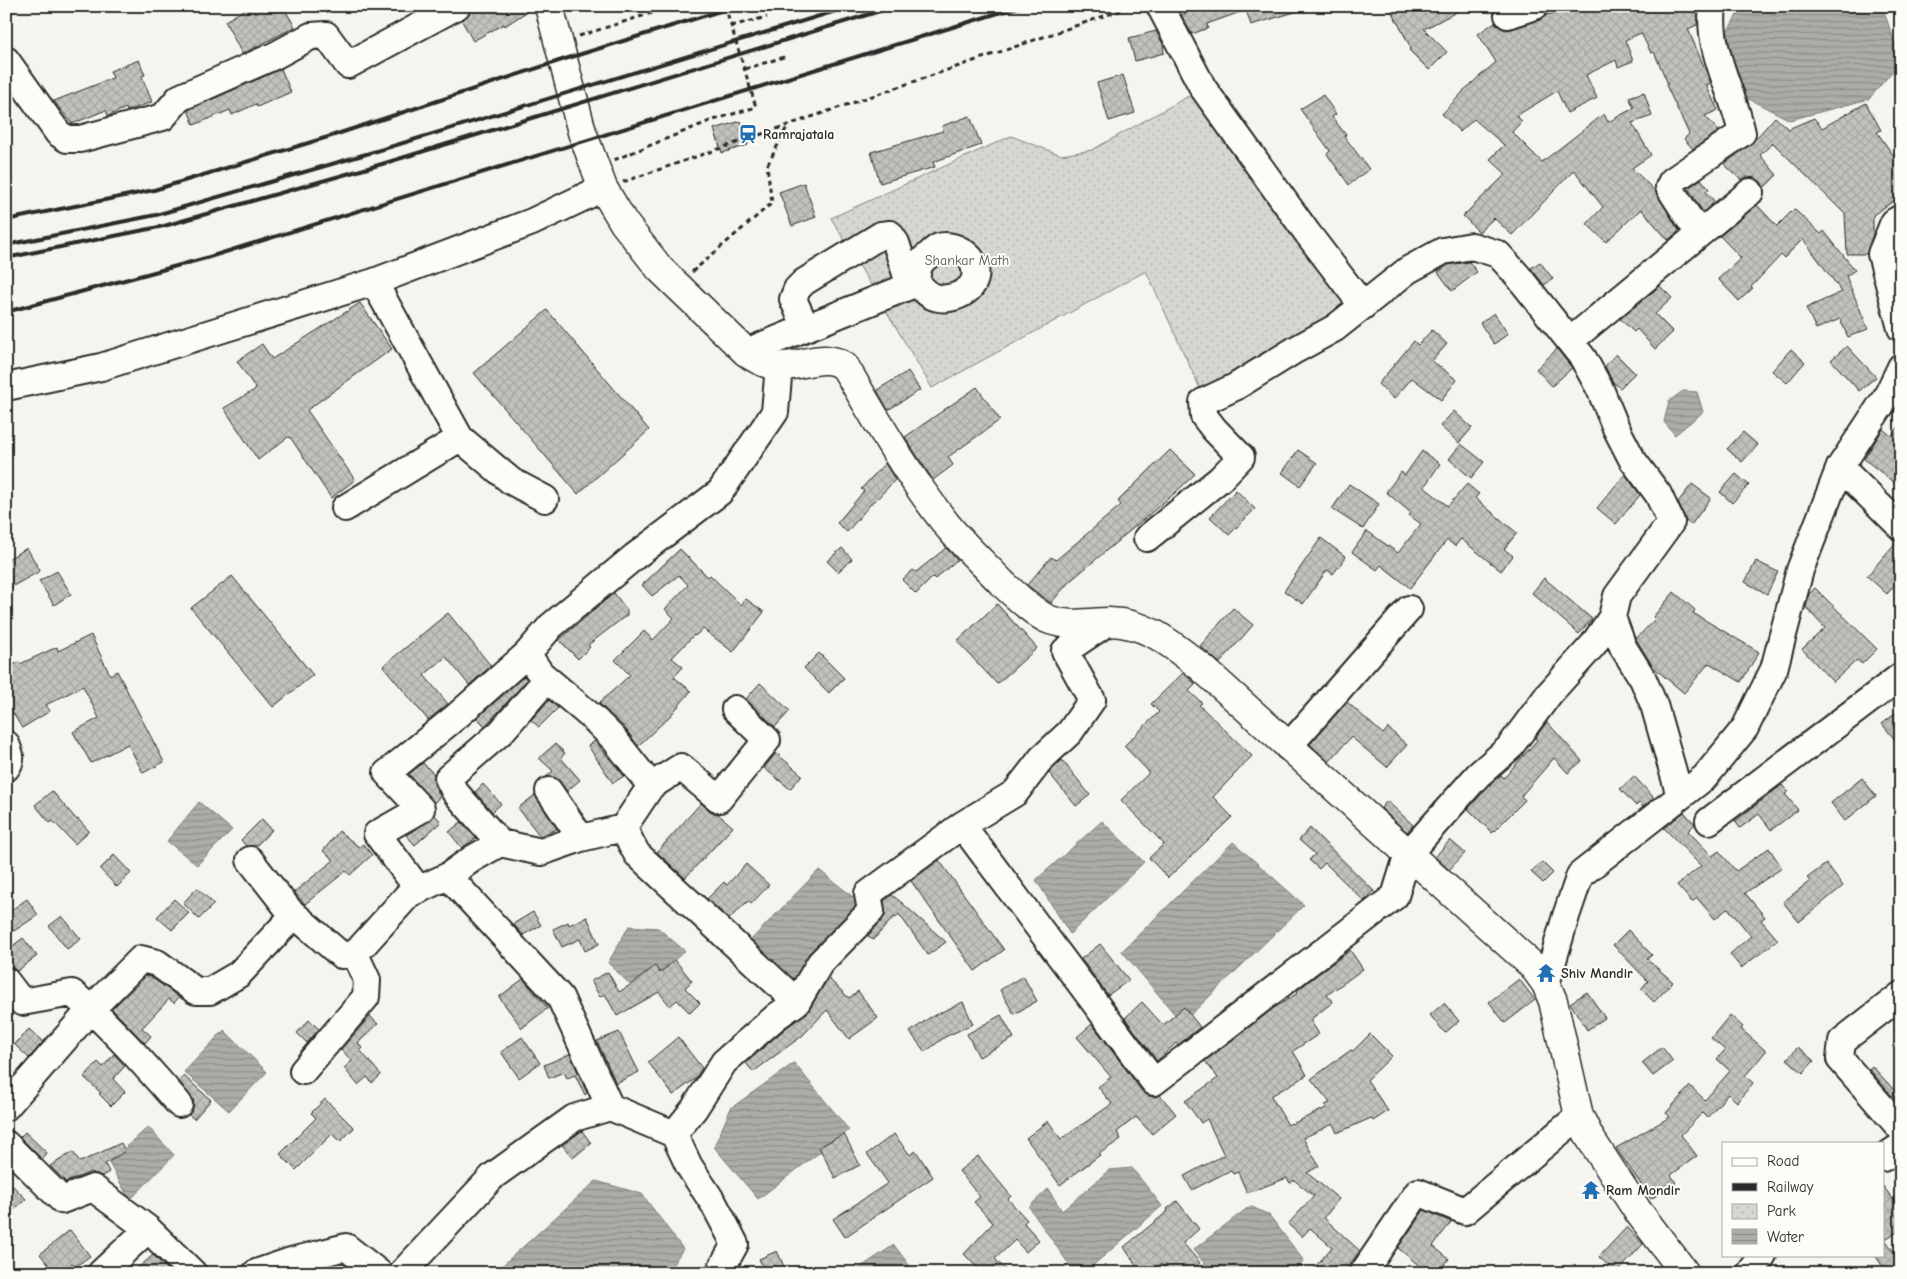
<svg xmlns="http://www.w3.org/2000/svg" width="1907" height="1279" font-family="'Comic Neue',sans-serif">
	<defs>
		<pattern id="park-dots" width="8" height="8" patternUnits="userSpaceOnUse" patternTransform="scale(1.25)"><rect width="8" height="8" fill="#d7d6d2"/><path d="M2 2h.1M6 6h.1" fill="none" stroke="#b9b8b4" stroke-width="1.8" stroke-linecap="round"/></pattern>
		<pattern id="water-rules" width="6" height="5" patternUnits="userSpaceOnUse" patternTransform="scale(1.25)"><rect width="6" height="5" fill="#adaca9"/><path d="M0 2.5h6" fill="none" stroke="#8d8c8a"/></pattern>
		<pattern id="building-cross-hatch" width="8" height="8" patternUnits="userSpaceOnUse" patternTransform="scale(1.25)"><rect width="8" height="8" fill="#c2c1be"/><path d="M0 0l8 8M0 8l8-8" fill="none" stroke="#a7a6a3"/></pattern>
	</defs>
	<rect width="100%" height="100%" fill="#f5f4ef"/>
	<filter id="ink" filterUnits="userSpaceOnUse"><feTurbulence type="fractalNoise" baseFrequency=".02" numOctaves="2"/><feDisplacementMap in="SourceGraphic" scale="10" xChannelSelector="R" yChannelSelector="G"/><feConvolveMatrix kernelMatrix="1 2 1 2 8 2 1 2 1" color-interpolation-filters="sRGB"/></filter>
	<g filter="url(#ink)">
		<path fill="url(#park-dots)" stroke="#81807e" d="M1203 88 1359 305 1203 395 1146 271 932 388 831 218 1011 136 1061 155 1092 150Z"/>
		<path fill="url(#water-rules)" stroke="#797877" d="M1742 6H1882L1901 61 1869 99 1790 120 1735 92 1725 36Z
			M1683 391 1697 392 1703 412 1675 435 1664 422 1669 401Z
			M199 802 232 830 197 865 167 841Z
			M1102 821 1144 862 1070 934 1036 880Z
			M1233 842 1304 905 1182 1023 1122 951Z
			M819 870 871 911 804 1002 744 947Z
			M629 926 658 928 685 951 637 991 608 963Z
			M224 1030 267 1072 229 1111 184 1072Z
			M794 1063 849 1130 758 1199 714 1147 731 1108Z
			M148 1127 174 1155 130 1200 109 1163Z
			M1132 1168 1162 1206 1084 1273H1075L1029 1207 1048 1189 1062 1211 1110 1170Z
			M596 1181 642 1194 683 1249 667 1273H494Z
			M1250 1206 1269 1215 1304 1261 1290 1273H1213L1193 1250Z
			M894 1245 915 1273H852Z"/>
		<path fill="url(#building-cross-hatch)" stroke="#2b2b2b" d="M251 6H283L295 27 242 54 225 21Z
			M472 6H534V7L505 26 504 24 473 41 462 21 469 14Z
			M1205 6H1301L1302 10 1251 25 1246 10 1207 24 1208 28 1192 34 1181 15Z
			M1389 6H1468L1424 29 1447 52 1429 70 1409 50 1411 48Z
			M1572 6H1695L1698 12 1697 25 1688 29 1708 76 1711 83 1706 85 1718 110 1705 116 1719 131 1693 149 1684 139 1689 134 1666 85 1668 84 1654 52 1651 53 1641 33 1625 40 1633 61 1618 67 1616 60 1586 75 1597 98 1567 113 1557 91 1516 116 1522 121 1512 132 1542 162 1604 114 1608 122 1634 108 1629 97 1644 92 1652 116 1632 123 1651 155 1632 168 1655 191 1679 231 1668 240 1641 209 1606 242 1587 224 1603 207 1574 170 1512 235 1494 218 1479 232 1463 216 1506 174 1490 159 1504 145 1474 119 1460 132 1442 114 1463 92V91L1496 62 1478 34 1495 22 1498 26 1505 30 1512 29 1540 20 1548 13 1549 15Z
			M1156 31 1163 44 1164 53 1135 61 1129 38Z
			M139 60 145 75 142 76 152 102 127 111 126 108 108 116 106 110 72 124 54 101 113 78 110 71Z
			M281 69 291 92 257 107 256 104 232 115 230 110 194 125 188 110Z
			M1123 75 1135 113 1109 121 1097 83Z
			M1323 95 1336 114 1332 117 1346 135 1344 136 1369 169 1349 185 1327 154 1330 151 1300 109Z
			M1866 103 1881 130 1877 132 1893 155 1901 150V196L1873 215V233L1867 254H1847L1845 214 1773 143 1760 155 1777 175 1764 188 1761 182 1755 178 1747 177 1741 180 1724 164 1750 145 1775 117 1788 129 1814 118 1822 128Z
			M970 116 981 145 933 162 935 167 880 183 871 152 943 131 942 126Z
			M741 121 748 145 722 153 714 129Z
			M1701 179 1709 189 1706 192 1715 202 1703 212 1688 188Z
			M804 183 816 217 792 226 779 192Z
			M1757 205 1777 226 1794 209 1821 234 1824 231 1855 270 1846 276 1868 329 1848 337 1840 319 1816 329 1806 308 1842 292 1803 239 1784 258 1781 255 1751 287 1753 288 1739 301 1718 279 1741 258 1720 236Z
			M1469 262 1477 272 1452 291 1438 272 1448 265Z
			M1540 262 1553 279 1544 285 1531 268Z
			M1660 286 1672 298 1655 314 1673 332 1655 349 1637 329 1634 332 1620 319Z
			M360 303 392 349 307 410 355 480 331 498 290 437H288L258 460 224 408 256 389 237 361 262 344 272 359Z
			M547 310 649 430 578 494 474 373Z
			M1494 313 1508 334 1494 344 1480 323Z
			M1432 330 1447 344 1432 361 1457 380 1441 400 1412 378 1394 399 1378 384 1414 341 1418 345Z
			M1847 346 1876 377 1859 391 1831 360Z
			M1557 349 1572 368 1552 386 1536 369Z
			M1791 349 1805 362 1787 383 1772 371Z
			M1616 354 1635 373 1620 388 1612 381 1605 366Z
			M908 371 920 390 888 410 877 390Z
			M977 387 1000 420 948 457 953 465 933 480 905 437Z
			M1454 411 1472 428 1459 443 1440 426Z
			M1901 424V488L1864 459 1883 429 1891 436Z
			M1743 432 1758 445 1742 462 1727 449Z
			M1461 444 1484 462 1471 478 1449 459Z
			M1170 450 1195 474 1176 492 1069 582 1051 603 1027 585 1051 557 1056 560 1121 505 1118 501Z
			M1298 450 1317 463 1300 486 1282 473Z
			M1422 451 1440 464 1424 487 1448 506 1467 484 1479 494 1475 498 1517 533 1504 549 1513 556 1501 571 1461 539 1455 546 1447 540 1410 588 1381 565 1377 570 1352 552 1367 531 1398 553 1421 524 1409 515 1411 513 1386 492 1401 472 1405 475Z
			M885 463 895 480 875 501 874 500 847 532 837 523 864 491 861 489Z
			M1625 474 1640 495 1616 524 1597 508Z
			M1736 474 1749 485 1732 503 1720 492Z
			M1349 484 1379 504 1363 529 1332 509Z
			M1692 484 1711 498 1691 525 1686 521 1678 502Z
			M1236 490 1255 509 1229 535 1210 517Z
			M1321 538 1346 557 1333 574 1327 570 1303 604 1284 591Z
			M1897 541 1901 542V578L1887 594 1867 576Z
			M27 548 40 571 6 590V560Z
			M842 548 852 559 838 572 827 561Z
			M946 548 957 560 935 579 933 577 916 594 902 580 913 570 916 572Z
			M680 549 708 577 710 575 741 605 746 599 764 612 733 652 703 629 695 636 694 635 672 658 683 667 674 677 691 691 670 716 638 746 625 728 599 703 630 675 615 660 644 631 653 640 674 618 665 609 688 585 679 575 652 596 642 585Z
			M1756 561 1778 572 1767 594 1745 582Z
			M57 571 71 594 54 605 39 581Z
			M232 576 313 675 273 707 191 608Z
			M1544 578 1592 619 1579 634 1532 593Z
			M1815 588 1877 649 1862 664 1857 660 1833 682 1802 649 1825 628 1806 608 1809 594Z
			M1674 592 1695 610 1693 613 1759 652 1741 682 1709 663 1684 693 1653 667 1636 639 1655 619 1653 617Z
			M614 593 627 610V615L588 645 590 647 578 659 559 640Z
			M997 604 1037 648 997 684 957 641Z
			M1233 608 1253 625 1220 663 1200 646Z
			M448 613 491 666 469 685 446 657 424 675 448 704 428 720 383 666Z
			M91 635 110 675 117 671 164 762 143 773 128 744 91 763 73 732 99 718 83 686 46 705 50 711 22 728 6 702V668L19 662 20 664 57 647 58 651Z
			M819 653 844 678 829 693 804 668Z
			M1183 673 1196 684 1189 691 1202 703 1199 705 1252 756 1213 797 1232 817 1168 878 1149 858 1164 844 1121 800 1148 774V771L1124 746 1159 712 1151 704Z
			M524 676 527 680 490 721 485 726 477 718Z
			M760 683 790 711 775 727 746 699Z
			M549 700 558 708 539 727 531 720Z
			M1347 702 1383 734 1388 728 1407 745 1387 767 1351 737 1329 762 1310 744Z
			M1901 709V747L1882 724Z
			M1547 722 1582 761 1568 773 1554 758 1521 796 1525 800 1492 833 1468 809 1489 786 1501 775 1504 778 1537 740 1535 738Z
			M595 741 624 776 613 783 588 746Z
			M555 744 565 753 561 758 580 780 567 791 556 778 546 777 553 771 539 758Z
			M776 753 802 775 790 789 764 768Z
			M1062 760 1090 795 1076 806 1049 773Z
			M423 763 434 774V784L440 796 434 803 409 774Z
			M1634 776 1654 798 1643 807 1639 803 1636 806 1620 789Z
			M1862 778 1876 796 1845 821 1831 803Z
			M483 784 501 804 492 812 475 792Z
			M1782 785 1788 792 1785 794 1798 810 1771 830 1759 814 1740 828 1735 821Z
			M52 791 77 820 78 819 89 831 75 844 53 821 50 823 35 805Z
			M535 795 557 829 540 836 518 808Z
			M1387 801 1413 825 1407 832 1381 808Z
			M701 803 710 811 718 814 733 827 685 878 657 852Z
			M1684 812 1695 824 1688 831 1712 856 1719 851 1736 871 1769 848 1782 868 1745 893 1765 917 1761 920 1778 940 1741 968 1730 954 1751 936 1728 908 1715 919 1697 898 1692 902 1677 885 1701 866 1664 828Z
			M435 815 441 822 415 845 406 835 428 822Z
			M262 819 272 830 256 846H246L241 840Z
			M461 822 476 838 462 848 449 832Z
			M1310 828 1374 891 1364 901 1325 863 1319 869 1309 860 1315 854 1299 840Z
			M339 831 359 847 363 844 372 855 350 875 346 871 305 904 294 892 334 860 323 851Z
			M1450 840 1465 853 1449 870 1435 857Z
			M114 855 131 873 117 887 100 869Z
			M939 860 1004 950 975 971 911 881Z
			M1542 862 1553 873 1543 883 1531 872Z
			M746 864 769 885 751 904 748 901 729 919 707 899 724 882 727 885Z
			M1826 864 1843 886 1799 922 1783 902 1810 881 1807 878Z
			M197 888 214 904 199 919 183 903Z
			M892 895 902 903 946 942 928 955 899 914 896 918 894 917 873 940 868 936 885 916 884 901Z
			M27 899 38 915 14 931 6 919V914Z
			M174 899 189 913 172 930 157 917Z
			M533 912 541 925 523 935 513 924Z
			M62 916 81 939 67 949 49 926Z
			M587 917 599 944 585 951 580 939 562 947 553 929 568 922 569 925Z
			M1628 930 1652 955 1647 959 1673 982 1654 1002 1641 989 1648 981 1613 945Z
			M23 938 37 956 17 971 12 967 6 966V951Z
			M1100 944 1129 980 1108 995 1081 959Z
			M1350 950 1363 969 1327 995 1333 1002 1310 1020 1319 1034 1293 1051 1307 1075 1271 1096 1288 1125 1291 1123 1292 1124 1326 1108 1325 1105 1330 1103 1311 1079 1351 1050 1353 1051 1370 1034 1392 1056 1367 1080 1388 1111 1373 1121 1371 1118 1337 1133 1333 1124 1303 1138 1319 1166 1307 1173 1339 1199 1324 1218 1360 1251 1343 1273H1310L1332 1247 1310 1228 1302 1237 1288 1224 1314 1196 1294 1180 1290 1183 1287 1178 1247 1193 1238 1172 1233 1174 1231 1170 1192 1190 1184 1176 1224 1155 1207 1119 1201 1123 1185 1101 1218 1078 1205 1061 1274 1008 1298 993 1296 991Z
			M675 960 692 981 685 988 700 1003 690 1013 677 1000 670 1006 659 992 617 1016 605 994 600 997 591 981 608 972 619 992 635 982 655 966 660 973Z
			M146 976 151 977 179 997 174 1003 169 999 142 1028 151 1036 145 1043 112 1009Z
			M1023 976 1037 1001 1014 1014 1000 990Z
			M828 978 849 998 858 991 878 1018 849 1039 827 1010 802 1036 753 1072 746 1063 786 1028 808 1012Z
			M523 979 548 1008 522 1028 499 997Z
			M1519 979 1535 1000 1505 1023 1489 1002Z
			M1587 992 1605 1018 1587 1030 1570 1003Z
			M963 1002 973 1024 945 1037 925 1052 910 1032 929 1018Z
			M1142 1002 1163 1025 1184 1007 1200 1027 1178 1045 1176 1043 1157 1061 1125 1018Z
			M1444 1003 1459 1021 1445 1033 1430 1015Z
			M1001 1015 1014 1038 979 1057 967 1034Z
			M1730 1015 1743 1027 1741 1029 1766 1051 1745 1076 1753 1083 1737 1102 1728 1094 1707 1118 1702 1113 1681 1135 1697 1156 1671 1175 1676 1183 1651 1199 1616 1148 1670 1117 1666 1113 1690 1086 1705 1100 1730 1071 1717 1059 1725 1050 1711 1038Z
			M370 1016 378 1024 358 1043 362 1048 360 1050 381 1075 372 1083 367 1077 358 1085 344 1068 352 1061 341 1049Z
			M309 1020 319 1029 307 1043 297 1033Z
			M1092 1024 1142 1091 1149 1096 1155 1097 1160 1095 1176 1114 1152 1134 1136 1117 1117 1132 1121 1139 1099 1154 1100 1155 1060 1185 1026 1138 1048 1121 1061 1139 1112 1104 1098 1087 1111 1077 1077 1037Z
			M29 1029 43 1042 29 1058 14 1044Z
			M619 1032 639 1072 616 1083 597 1041Z
			M522 1037 540 1063 519 1078 501 1052Z
			M678 1037 702 1068 695 1079 673 1095 648 1062Z
			M1662 1047 1673 1061 1653 1076 1642 1063Z
			M1798 1047 1814 1061 1803 1073 1787 1059Z
			M114 1054 125 1066 113 1079 125 1092 111 1106 99 1094 101 1093 84 1077 98 1062 103 1067Z
			M570 1054 587 1093 585 1095 575 1075 567 1078 564 1072 549 1078 544 1065Z
			M1872 1066 1896 1092 1892 1096 1869 1069Z
			M184 1076 211 1100 194 1119 189 1115 193 1108 194 1101 179 1081Z
			M325 1099 354 1128 340 1142 332 1134 296 1170 280 1154 316 1118 311 1113Z
			M582 1131 591 1143 573 1158 562 1145Z
			M25 1132 47 1153 42 1159 20 1137Z
			M844 1134 860 1165 835 1178 819 1147Z
			M894 1134 910 1155 916 1151 933 1177 845 1237 833 1219 888 1183 867 1154Z
			M121 1143 125 1151 105 1164 109 1172 102 1176 91 1172 66 1182 50 1166 73 1152 80 1162Z
			M978 1156 1011 1196 1008 1199 1027 1220 1024 1223 1039 1240 1026 1252 1015 1240 995 1259 1009 1273H982L964 1254 993 1223 974 1202 980 1197 959 1171Z
			M13 1186 26 1199 6 1217V1192Z
			M1883 1186 1901 1210V1230L1885 1239 1901 1263V1273H1887L1875 1255H1883Z
			M1177 1201 1199 1229 1183 1243 1200 1263 1188 1273H1168L1161 1264 1145 1273H1141L1124 1247 1168 1211 1167 1209Z
			M1424 1210 1451 1222 1433 1246 1449 1259 1438 1273H1428L1398 1248Z
			M1627 1227 1643 1244 1617 1273 1599 1257Z
			M70 1230 90 1256 75 1267 72 1263 60 1273H55L40 1254Z
			M777 1251 787 1273H766L759 1259Z
			M153 1255 171 1273H132Z"/>
		<g fill="none" stroke-linecap="round" stroke-linejoin="round">
			<g stroke="#2b2b2b" stroke-width="30">
				<path id="minor" d="M1160 6 1203 88 1308 234 1363 306
					M1508 15 1535 6
					M6 60 58 133 67 139H80L163 117 179 98 274 56 311 36 326 35 348 65 457 6
					M1901 218 1894 222 1881 254 1901 328
					M1699 234 1669 187 1672 181 1742 133C1733 90 1707 51 1713 6
					M374 282 460 438 511 481 545 499
					M806 328 793 299 797 289 804 282 881 235 890 234 896 243 910 286
					M1570 341 1750 192
					M746 352 917 283C916 269 918 263 930 254 932 252 936 248 939 247 953 243 973 254 975 269 980 291 949 304 932 296 927 294 921 287 917 283
					M6 387 101 367 374 282 532 222 603 188
					M1840 467 1901 527
					M345 508 460 438
					M1147 538 1220 479 1241 457 1214 429 1204 416 1203 402 1235 387 1295 350 1335 328 1408 270 1443 251 1472 246 1498 254 1518 276 1583 358 1600 389 1616 428 1632 459 1658 494 1671 522 1617 596 1612 617
					M735 709 767 740 719 799 681 767 651 786 614 739 593 718 541 674 527 654 551 626 634 557 720 492 775 412 779 366
					M6 744C10 754 13 759 6 768
					M1288 747 1409 609
					M651 786 623 828 637 854 797 1002
					M549 791 581 838
					M1709 821 1901 676
					M962 825 1154 1082 1395 896 1408 854 1478 775 1509 748 1549 694 1593 645 1612 617 1623 647 1643 679 1654 705 1680 796
					M500 843 455 792 448 778 501 732 547 679
					M250 860 289 910 341 955 355 954 409 894 448 876 560 997 610 1107
					M448 876 472 859 500 843 541 852 581 838 623 828
					M419 890 377 834 421 809 387 773 458 715 527 654
					M6 981 22 1002 72 993C111 1026 145 1065 179 1104
					M1546 984 1566 916 1580 875 1705 777 1745 728 1774 669 1800 570 1840 467 1887 396 1901 367
					M1901 995 1842 1041 1840 1059 1901 1129
					M303 1071 366 997 367 980 355 954
					M6 1107 91 1009 141 959 157 963 196 991H210L239 974 294 915
					M6 1144 62 1200 93 1188 148 1229 193 1273
					M1883 1158 1901 1146
					M101 1273 148 1229
					M256 1273 291 1261 346 1247 379 1273
					M402 1273 493 1176 574 1118 610 1107 674 1134
					M719 1273 735 1244 714 1204 689 1166 674 1134 694 1109 724 1062 777 1016 797 1002 820 963 871 911 868 894 962 825 1015 793 1042 758 1070 732 1092 700 1065 651 1108 622
					M1363 1273 1418 1192 1465 1211 1579 1116
					M1750 1273 1763 1255"/>
			</g>
			<g stroke="#2b2b2b" stroke-width="31">
				<path id="major" d="M549 6 582 132 603 188 624 223 660 269 746 352C755 359 765 364 777 366 800 368 825 351 845 367 877 421 908 476 947 525 964 546 984 564 1002 583 1013 593 1036 615 1050 620 1070 627 1088 622 1109 622 1149 623 1172 645 1202 668L1533 966 1546 984 1553 1001 1579 1116 1590 1138 1637 1210 1685 1273"/>
			</g>
			<path stroke="#2b2b2b" stroke-width="3" stroke-dasharray="5 4" stroke-linecap="butt" d="M731 26 767 17
				M579 36 674 6
				M745 69 787 56
				M614 160 710 121 756 107
				M623 182 1133 6
				M692 272 772 203 767 166 788 125"/>
			<use href="#minor" stroke="#fdfcf7" stroke-width="26"/>
			<use href="#major" stroke="#fdfcf7" stroke-width="28"/>
			<path stroke="#2b2b2b" stroke-width="4" d="M6 220 154 190 328 137 562 60 736 6
				M6 245 156 215 380 150 852 6
				M6 258 164 226 382 164 896 6
				M6 312 206 258 1021 6"/>
			<path stroke="#2b2b2b" stroke-width="3" stroke-dasharray="5 4" stroke-linecap="butt" d="M725 6 756 107"/>
		</g>
	</g>
	<defs>
		<g id="station-bare" transform="scale(1.5)"><path d="M-3-6H3Q5-6 5-4V2Q5 4 3 4L4.5 6H3L1.5 4h-3L-3 6H-4.5L-3 4Q-5 4-5 2V-4Q-5-6-3-6ZM-3.5-4v3h7v-3ZM-3.5 1v1.5H-2V1ZM2 1v1.5H3.5V1Z" fill="#1f6fb2" stroke="#fdfcf7" stroke-width="2.5" paint-order="stroke"/></g>
		<g id="temple-bare" transform="scale(1.5)"><path d="M0-6L5-2H3V0L6.5 2.5H4V6H1.5V3h-3V6H-4V2.5H-6.5L-3 0V-2H-5Z" fill="#1f6fb2" stroke="#fdfcf7" stroke-width="2.5" paint-order="stroke"/></g>
	</defs>
	<g fill-rule="evenodd">
		<use href="#station-bare" x="748" y="134"/>
		<use href="#temple-bare" x="1546" y="973"/>
		<use href="#temple-bare" x="1591" y="1190"/>
	</g>
	<g text-anchor="middle" stroke-width="4" stroke-linejoin="round" paint-order="stroke">
		<g font-size="14" font-weight="bold" fill="#2b2b2b" stroke="#fdfcf7" text-anchor="start">
			<text x="763" y="139">Ramrajatala</text>
			<text x="1561" y="978">Shiv Mandir</text>
			<text x="1606" y="1195">Ram Mondir</text>
		</g>
		<g font-size="14" fill="#565655" stroke="#fdfcf7">
			<text x="967" y="265">Shankar Math</text>
		</g>
	</g>
	<rect width="1907" height="1279" fill="none" stroke="#fdfcf7" stroke-width="25"/>
	<rect x="12" y="12" width="1882" height="1254" fill="none" stroke="#2b2b2b" stroke-width="2" filter="url(#ink)"/>
	<rect x="1722" y="1142" width="162" height="115" fill="#fdfcf7" stroke="#a9a8a5"/>
	<rect x="1732" y="1158" width="25" height="8" fill="#fdfcf7" stroke="#a9a8a5"/>
	<text x="1767" y="1166" font-size="15" fill="#2b2b2b">Road</text>
	<rect x="1732" y="1183" width="25" height="8" fill="#2b2b2b" stroke="#a9a8a5"/>
	<text x="1767" y="1192" font-size="15" fill="#2b2b2b">Railway</text>
	<rect x="1732" y="1204" width="25" height="15" fill="url(#park-dots)" stroke="#a9a8a5"/>
	<text x="1767" y="1216" font-size="15" fill="#2b2b2b">Park</text>
	<rect x="1732" y="1229" width="25" height="15" fill="url(#water-rules)" stroke="#a9a8a5"/>
	<text x="1767" y="1242" font-size="15" fill="#2b2b2b">Water</text>
</svg>
